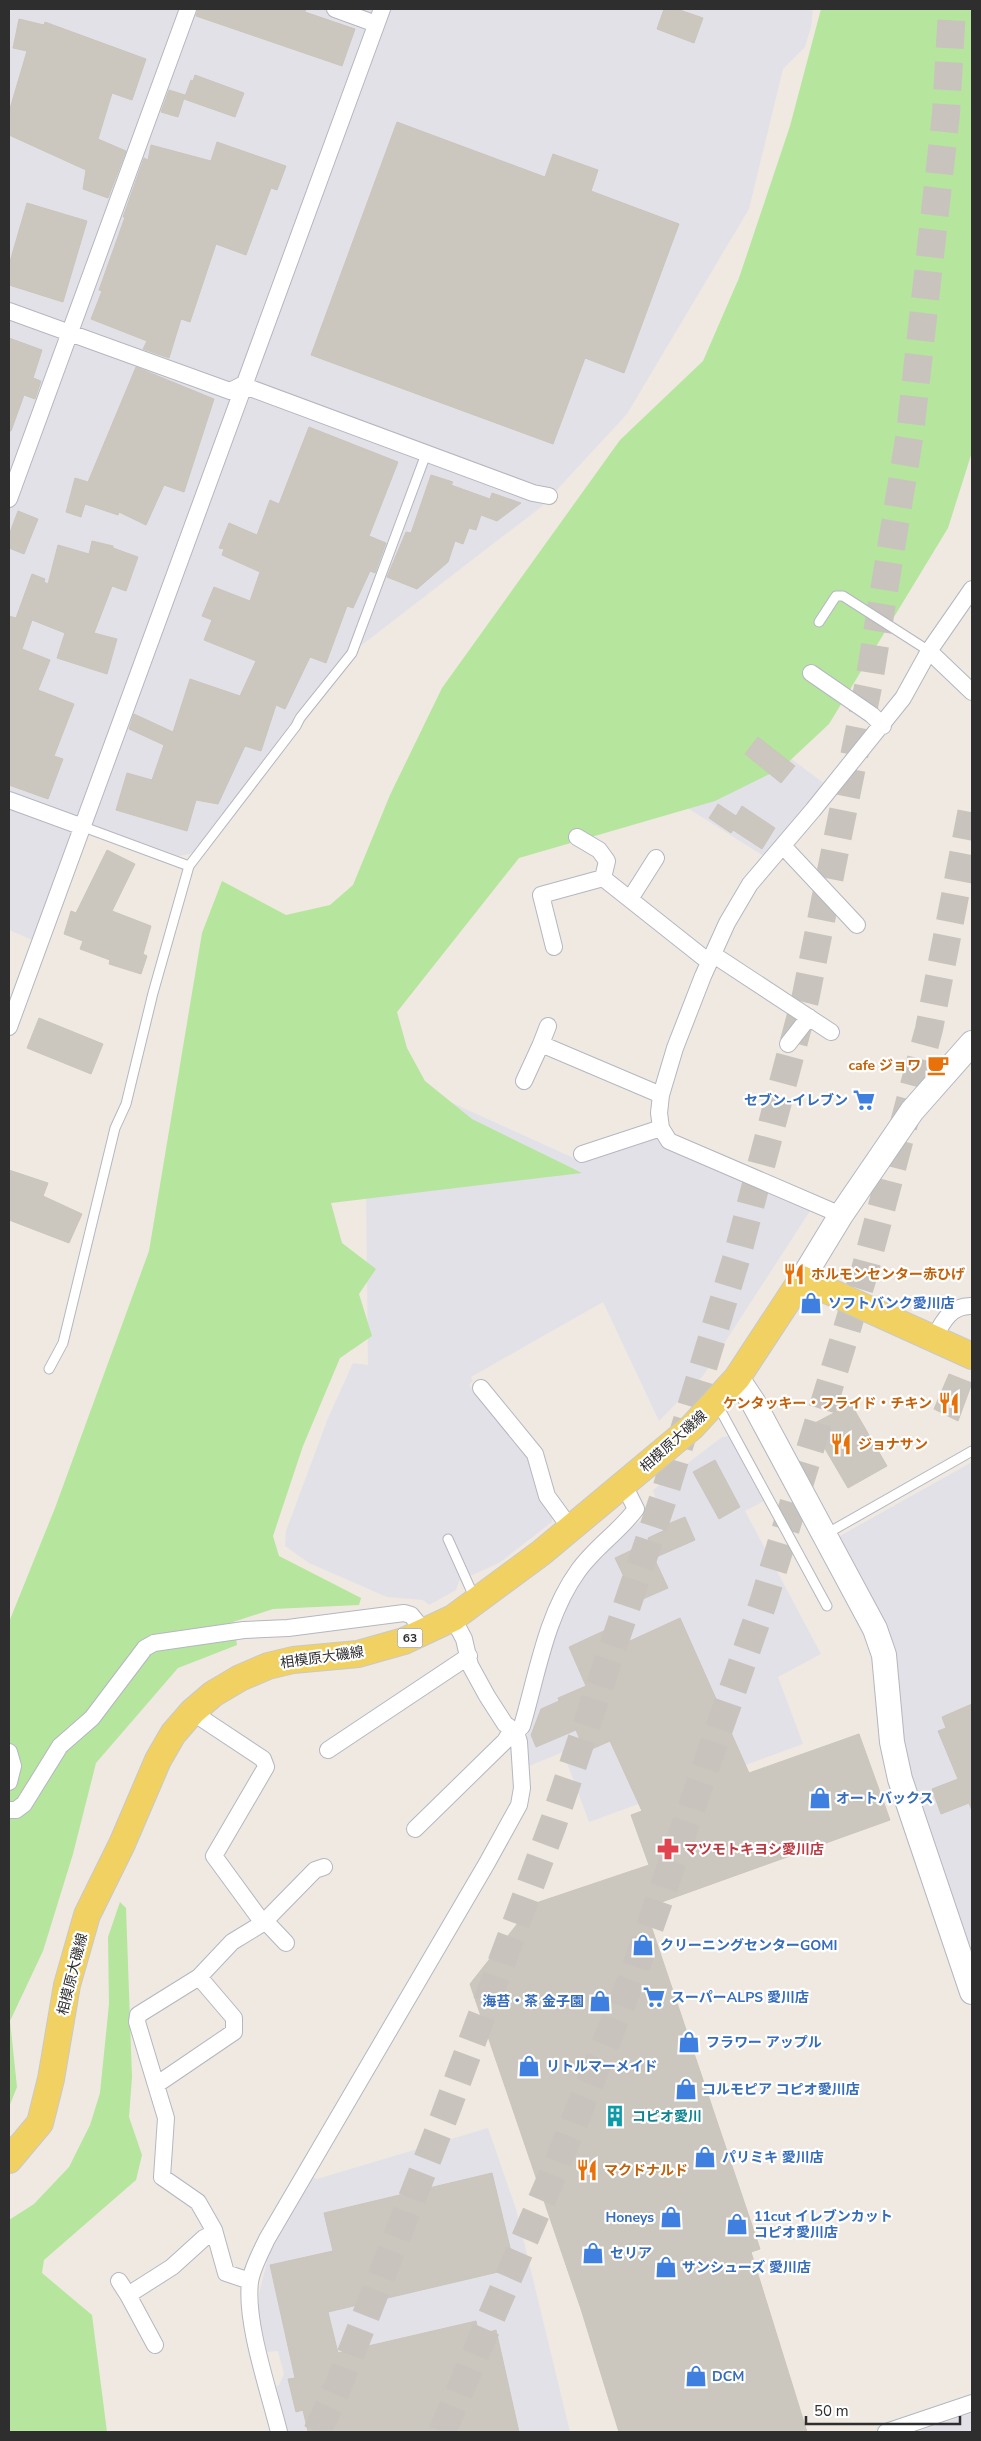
<svg xmlns="http://www.w3.org/2000/svg" width="981" height="2441" font-family="'Nunito Sans','Noto Sans JP',sans-serif">
	<rect width="100%" height="100%" fill="#efe9e1"/>
	<path fill="#e3e1e8" d="M9 9H813L811 27 805 47 783 69 749 209 627 414 541 507 363 644 346 652 294 716 292 722 194 853 179 856 75 819 35 941 9 930Z
		M758 734 825 784 765 857 678 802Z
		M402 1080 580 1161 650 1137 662 1138 810 1211 703 1376 659 1421 603 1302 471 1377 473 1381 469 1385 528 1456 551 1514 552 1522 499 1563 459 1581 456 1590 429 1605 423 1600 387 1597 309 1563 285 1546 286 1531 328 1418 353 1363 368 1365 366 1181Z
		M729 1436 732 1438 766 1500 745 1511 821 1654 778 1677 803 1744 589 1822 563 1752 529 1766 524 1748 555 1631 569 1596 583 1573 604 1556 612 1542 651 1513 655 1507 656 1500 653 1490 722 1437Z
		M972 1462V1957L917 1793 902 1738 895 1651 887 1629 838 1537Z
		M488 2128 516 2209 570 2432H286L275 2387 279 2385 284 2374 278 2351 267 2352 259 2318V2294L270 2249 312 2177 317 2179Z
		M972 2413V2432H916Z"/>
	<path fill="#b6e59e" d="M821 9H972V452L948 528 829 724 782 768 715 801 519 858 397 1012 407 1048 425 1081 472 1119 582 1173 331 1203 342 1243 376 1269 359 1294 372 1336 340 1358 303 1446 273 1536 279 1556 361 1598 359 1605 273 1609 233 1622 237 1645 178 1668 96 1763 73 1854 43 1951 10 2021 17 2087 9 2107V1622L55 1508 149 1251 202 933 222 881 286 915 330 905 353 885 390 795 442 688 620 440 703 361 739 278 790 126Z
		M120 1902 126 1908 132 2077 129 2117 142 2155 136 2180 44 2260 42 2273 92 2315 107 2432H9V2220L34 2204 69 2167 90 2125 100 2093 109 2004 108 1937Z"/>
	<path fill="#cbc7bf" stroke="#cbc5ba" d="M198 9H306L305 12 355 29 342 66 196 16Z
		M664 9H677L703 18 694 43 657 29Z
		M19 19 44 25 45 22 146 59 132 100 112 93 98 139 126 151 108 198 83 189 86 170 9 135V112L27 51 13 48Z
		M195 75 244 93 235 117 184 99 191 80 193 81Z
		M169 90 185 95 178 117 161 112Z
		M397 122 545 177 553 154 598 170 591 191 679 224 624 373 585 358 553 444 311 355Z
		M217 142 286 166 277 190 271 188 246 255 216 244 190 322 181 319 169 358 143 349 147 341 91 319 102 291 99 290 125 217H123L127 206 144 158 148 160 151 145 211 161Z
		M27 203 87 221 63 302 9 285V265Z
		M9 338 42 350 33 378 41 381 35 399 24 395 11 431H9Z
		M136 367 214 399 184 492 164 485 146 525 119 512 118 515 85 504 81 517 66 512 75 478 88 482Z
		M309 427 398 462 369 536 386 543 375 573 370 571 353 608 347 606 326 663 310 657 285 709 276 705 261 751 245 746 218 804 196 800 187 831 116 810 127 773 152 780 164 745 129 729 134 714 173 732 190 679 240 696 256 661 204 640 212 620 202 616 214 587 250 601 260 572 222 555 224 549 219 548 229 523 257 535 270 500 279 504Z
		M431 475 453 482 451 485 490 499 492 493 521 503 497 521 481 515 476 530 469 528 463 544 455 541 448 562 417 589 387 577 406 532 411 533Z
		M18 511 38 519 24 554 9 548V535Z
		M92 541 113 546V548L138 557 126 591 112 586 94 633 117 639 107 674 57 658 65 633 32 620 22 649 50 660 38 690 74 704 54 756 63 759 48 799 9 785V616L16 618 32 574 45 579 44 582 48 584 58 545 89 554Z
		M758 737 795 766 781 783 745 754Z
		M718 804 736 816 742 806 775 828 762 849 733 830 731 833 709 818Z
		M107 850 135 864 112 911 151 926 143 954 147 956 141 974 109 964 110 960 80 949 83 941 64 934 71 911 76 913Z
		M39 1018 103 1044 91 1074 27 1048Z
		M9 1170 48 1183 43 1196 82 1214 69 1243 9 1220Z
		M949 1374 972 1383 958 1421 934 1409Z
		M851 1404 887 1466 848 1488 811 1425Z
		M715 1460 740 1507 719 1519 693 1472Z
		M685 1517 695 1540 654 1558 668 1588 636 1602 615 1558 649 1542 648 1538 665 1530 663 1526Z
		M680 1618 749 1773 859 1734 890 1820 645 1908 760 2249 751 2252 807 2432H619L581 2309 470 1984 533 1904 649 1865 631 1815 642 1811 610 1741 585 1752 576 1730 536 1747 531 1735 541 1709 559 1701 558 1698 586 1686 569 1647 610 1628 619 1646Z
		M972 1704V1811L969 1803 941 1814 932 1789 958 1779 938 1731 946 1728 942 1717Z
		M492 2173 515 2268 328 2312 338 2353 476 2321 479 2335 496 2330 519 2432H308L303 2410 296 2412 288 2379 295 2378 270 2265 333 2251 324 2213Z"/>
	<g fill="none" stroke-linecap="round" stroke-linejoin="round">
		<path stroke="#c8c4bd" stroke-width="28" stroke-dasharray="28 14" stroke-linecap="butt" d="M317 2432 339 2384 444 2117 553 1824 664 1496 737 1256 805 1000 869 682 910 433 946 114 952 9
			M442 2432 558 2162 632 1978 763 1603 865 1270 929 1029 972 809"/>
		<g stroke="#b4b7c1" stroke-width="11">
			<path id="lane" d="M819 622 836 596H843L929 651
				M81 826 189 866
				M49 1369 63 1343 115 1128 126 1104 153 993 189 866 296 726 300 718 352 653 426 454
				M717 1404 827 1606
				M826 1534 972 1451
				M448 1539 471 1590 477 1597"/>
		</g>
		<g stroke="#b4b7c1" stroke-width="18">
			<path id="street" d="M335 9 376 24
				M9 311 230 391 242 385 533 493 549 496
				M9 499 188 9
				M929 651 972 692
				M811 673 872 715 883 726
				M9 800 80 826
				M577 837 599 850 607 861 603 878
				M783 846 857 925
				M630 899 656 858
				M554 947 541 895 603 878 709 962
				M712 956 720 959 831 1032
				M9 1027 382 9
				M541 1044 548 1026
				M788 1044 809 1017
				M524 1081 541 1044 661 1095
				M582 1154 661 1128
				M841 1215 669 1141 661 1128 659 1113 661 1095 675 1048 703 976 727 923 750 884 813 810 903 698 929 651 972 589
				M933 1340C942 1323 950 1305 972 1306
				M481 1388 535 1454 547 1496 571 1529
				M453 1618 464 1639 470 1665 487 1696 505 1724 516 1732
				M192 1712 263 1759 266 1767 214 1856 263 1923 232 1942 199 1977 138 2015 137 2022 156 2085 234 2032V2018L199 1977
				M328 1750 469 1656
				M9 1752 13 1766 9 1782
				M9 1810H16L24 1804 60 1746 92 1718 145 1648 154 1643 244 1630 288 1628 404 1613 411 1615 424 1631
				M415 1829 505 1741 512 1729
				M286 1943 269 1925 263 1923 315 1870 324 1867
				M156 2085 166 2118 162 2177 198 2202 214 2230 226 2273 250 2281
				M119 2281 128 2295
				M155 2345 128 2295 172 2267 204 2238 214 2233
				M279 2432C269 2391 245 2323 250 2282 252 2268 261 2252 267 2239L487 1863 519 1805 522 1788 519 1742 516 1732 522 1726C537 1675 546 1615 578 1571 595 1547 619 1532 636 1509L624 1485
				M886 2432 972 2403"/>
		</g>
		<g stroke="#b4b7c1" stroke-width="26">
			<path id="secondary" d="M802 1279 841 1215 912 1111 972 1043
				M737 1378 753 1402 875 1629 884 1655 892 1742 900 1779 972 1992"/>
		</g>
		<g stroke="#c9c9c9" stroke-width="28">
			<path id="primary" d="M9 2160 40 2123 51 2079 67 1985 87 1915 122 1844 158 1760 173 1734 192 1712 213 1694 240 1678 268 1666 293 1660 358 1654 404 1641 453 1618 541 1553 692 1427 737 1378 802 1279 972 1356"/>
		</g>
		<use href="#lane" stroke="#fff" stroke-width="9"/>
		<use href="#street" stroke="#fff" stroke-width="16"/>
		<use href="#secondary" stroke="#fff" stroke-width="24"/>
		<use href="#primary" stroke="#f2d163" stroke-width="26"/>
	</g>
	<defs>
		<g id="cafe-bare" transform="scale(1.725)"><path d="M-5.5-4.5H6V0H3Q3 3.5 0 3.5H-2.5Q-5.5 3.5-5.5 0ZM3-3.2v2h1.7v-2ZM-6 4.5H4V6H-6Z" fill="#e8710a" stroke="#fff" stroke-width="2.5" paint-order="stroke"/></g>
		<g id="supermarket-bare" transform="scale(1.725)"><path d="M-6-5.5h2.5l.6 2H6L4.5 2H-2.5L-4.4-4H-6ZM-1.5 3.2a1.3 1.3 0 1 0 .1 0ZM3 3.2a1.3 1.3 0 1 0 .1 0Z" fill="#3f7fe0" stroke="#fff" stroke-width="2.5" paint-order="stroke"/></g>
		<g id="restaurant-bare" transform="scale(1.725)"><path d="M-5-6h1v4h1v-4h1v4h1v-4h1v5L-1.5 .5V6h-2V.5L-5-1ZM5-6V6H3V1.5H1.5Q1.5-4 5-6Z" fill="#e8710a" stroke="#fff" stroke-width="2.5" paint-order="stroke"/></g>
		<g id="shop-bare" transform="scale(1.725)"><path d="M-5-2.5h2.3a2.7 3.5 0 0 1 5.4 0H5L5.5 6h-11ZM-1.5-2.5h3a1.5 2.3 0 0 0-3 0Z" fill="#3f7fe0" stroke="#fff" stroke-width="2.5" paint-order="stroke"/></g>
		<g id="pharmacy-bare" transform="scale(1.725)"><path d="M-2-6h4v4h4v4h-4v4h-4v-4h-4v-4h4Z" fill="#e0444e" stroke="#fff" stroke-width="2.5" paint-order="stroke"/></g>
		<g id="building-bare" transform="scale(1.725)"><path d="M-4-6H4V6H1V3H-1V6H-4ZM-2.5-4.3h1.7v1.8h-1.7ZM.8-4.3h1.7v1.8H.8ZM-2.5-1h1.7V.8h-1.7ZM.8-1h1.7V.8H.8Z" fill="#0f9aa8" stroke="#fff" stroke-width="2.5" paint-order="stroke"/></g>
	</defs>
	<g fill-rule="evenodd">
		<use href="#cafe-bare" x="938" y="1065"/>
		<use href="#supermarket-bare" x="864" y="1100"/>
		<use href="#restaurant-bare" x="794" y="1274"/>
		<use href="#shop-bare" x="811" y="1303"/>
		<use href="#restaurant-bare" x="949" y="1403"/>
		<use href="#restaurant-bare" x="841" y="1444"/>
		<use href="#shop-bare" x="820" y="1798"/>
		<use href="#pharmacy-bare" x="668" y="1849"/>
		<use href="#shop-bare" x="643" y="1945"/>
		<use href="#supermarket-bare" x="654" y="1997"/>
		<use href="#shop-bare" x="600" y="2001"/>
		<use href="#shop-bare" x="689" y="2042"/>
		<use href="#shop-bare" x="529" y="2066"/>
		<use href="#shop-bare" x="686" y="2089"/>
		<use href="#building-bare" x="615" y="2116"/>
		<use href="#shop-bare" x="705" y="2157"/>
		<use href="#restaurant-bare" x="587" y="2170"/>
		<use href="#shop-bare" x="671" y="2217"/>
		<use href="#shop-bare" x="737" y="2224"/>
		<use href="#shop-bare" x="593" y="2253"/>
		<use href="#shop-bare" x="666" y="2267"/>
		<use href="#shop-bare" x="696" y="2376"/>
	</g>
	<g text-anchor="middle" stroke-width="4.5" stroke-linejoin="round" paint-order="stroke">
		<rect fill="#fff" stroke="#6d6d6d" stroke-width="1" x="397.5" y="1628.5" width="25" height="19" rx="4"/>
		<g font-size="12" font-weight="bold" fill="#2e2e2e">
			<text x="410" y="1642">63</text>
		</g>
		<g font-size="14" font-weight="bold" fill="#c56008" stroke="#fff" text-anchor="start">
			<text x="921" y="1070" text-anchor="end">cafe ジョワ</text>
			<text x="811" y="1279">ホルモンセンター赤ひげ</text>
			<text x="932" y="1408" text-anchor="end">ケンタッキー・フライド・チキン</text>
			<text x="858" y="1449">ジョナサン</text>
			<text x="604" y="2175">マクドナルド</text>
		</g>
		<g font-size="14" font-weight="bold" fill="#366cbe" stroke="#fff" text-anchor="start">
			<text x="848" y="1105" text-anchor="end">セブン-イレブン</text>
			<text x="828" y="1308">ソフトバンク愛川店</text>
			<text x="836" y="1803">オートバックス</text>
			<text x="660" y="1950">クリーニングセンターGOMI</text>
			<text x="671" y="2002">スーパーALPS 愛川店</text>
			<text x="584" y="2006" text-anchor="end">海苔・茶 金子園</text>
			<text x="706" y="2047">フラワー アップル</text>
			<text x="546" y="2071">リトルマーメイド</text>
			<text x="702" y="2094">コルモピア コピオ愛川店</text>
			<text x="722" y="2162">パリミキ 愛川店</text>
			<text x="754" y="2221">11cut イレブンカット<tspan x="754" dy="16">コピオ愛川店</tspan></text>
			<text x="654" y="2222" text-anchor="end">Honeys</text>
			<text x="610" y="2258">セリア</text>
			<text x="682" y="2272">サンシューズ 愛川店</text>
			<text x="712" y="2381">DCM</text>
		</g>
		<g font-size="14" fill="#2e2e2e" stroke="#fff">
			<text transform="translate(673 1441) rotate(-42)" y="5">相模原大磯線</text>
			<text transform="translate(322 1657) rotate(-8)" y="5">相模原大磯線</text>
			<text transform="translate(72 1974) rotate(-76)" y="5">相模原大磯線</text>
		</g>
		<g font-size="14" font-weight="bold" fill="#be3a42" stroke="#fff" text-anchor="start">
			<text x="684" y="1854">マツモトキヨシ愛川店</text>
		</g>
		<g font-size="14" font-weight="bold" fill="#0d838f" stroke="#fff" text-anchor="start">
			<text x="632" y="2121">コピオ愛川</text>
		</g>
	</g>
	<rect width="981" height="2441" fill="none" stroke="#2e2e2e" stroke-width="20"/>
	<path d="M806 2416v8h154v-8" fill="none" stroke="#2e2e2e" stroke-width="2.5"/>
	<text x="814" y="2416" font-size="15" fill="#2e2e2e" stroke="#ffffff" stroke-width="4" paint-order="stroke">50 m</text>
</svg>
